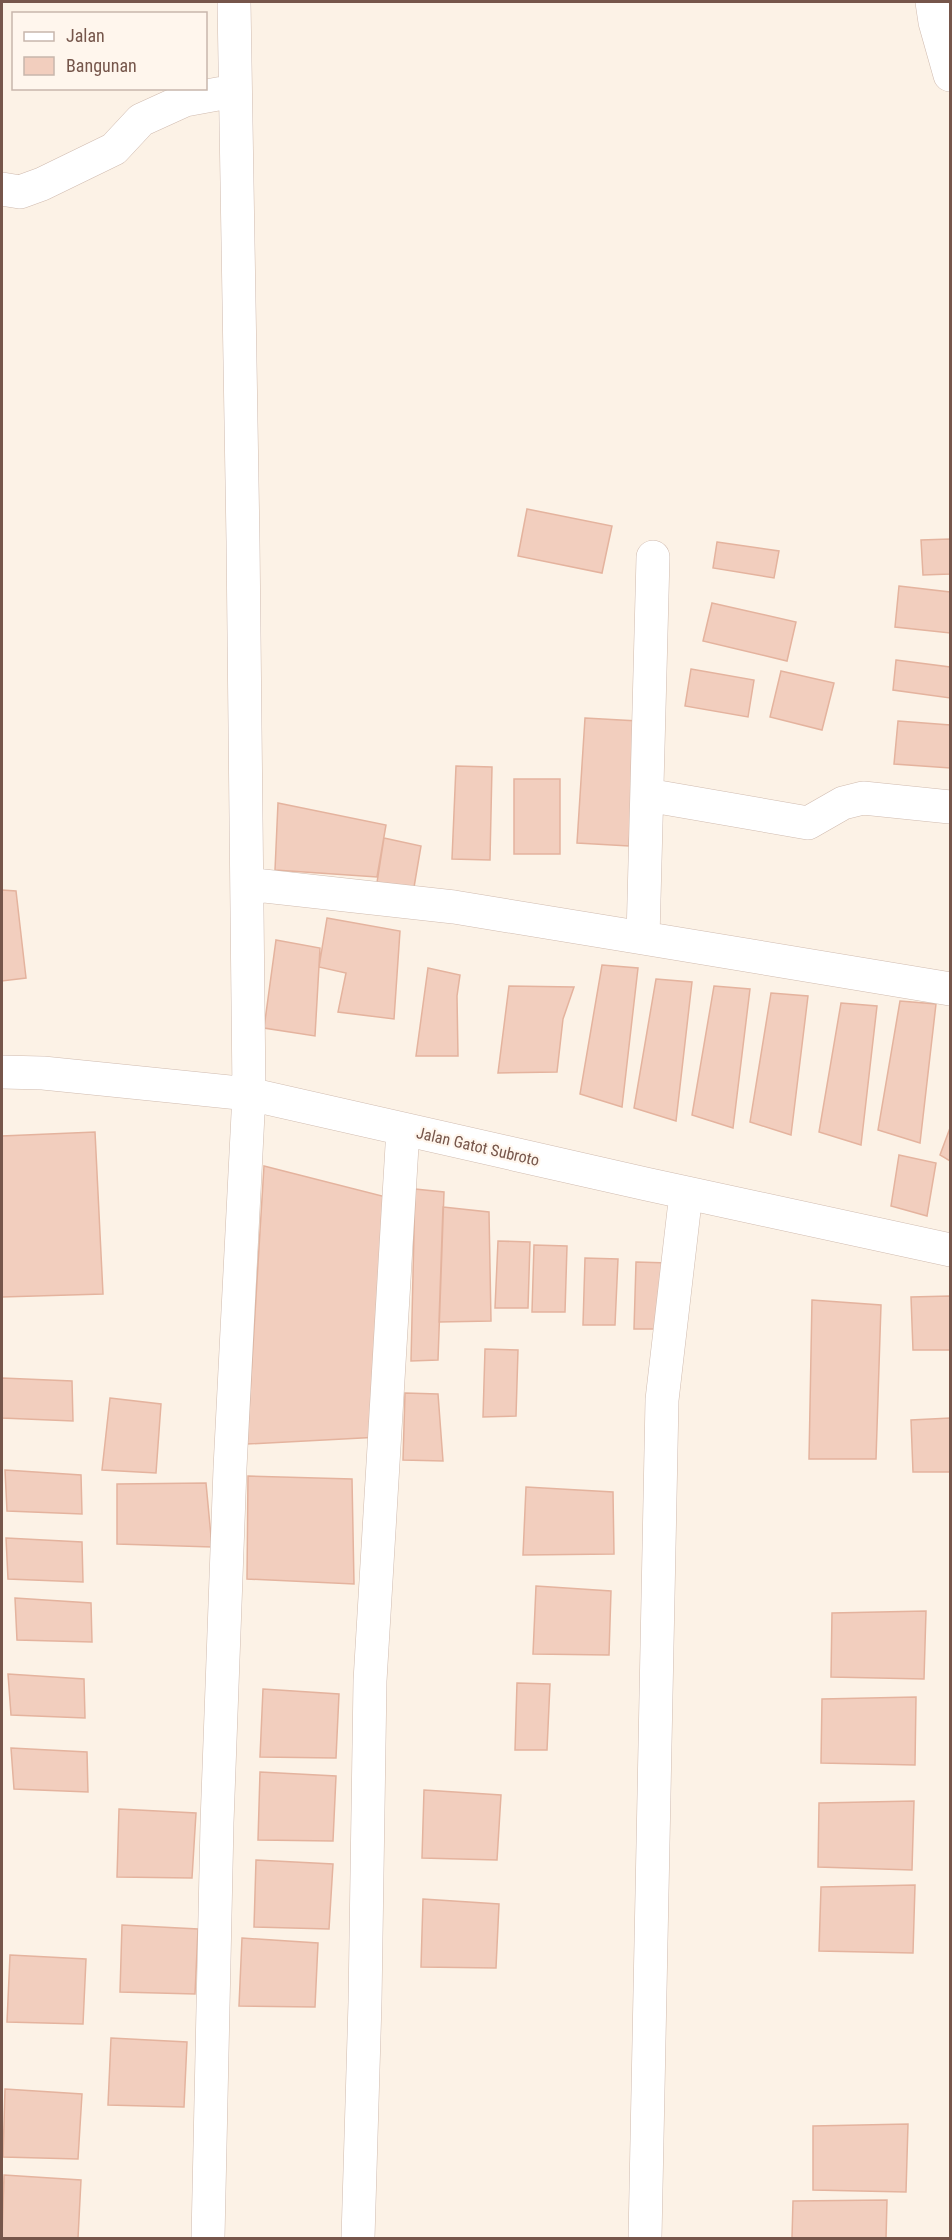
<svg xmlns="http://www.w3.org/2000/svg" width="952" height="2240" font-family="'Roboto Condensed',sans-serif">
	<rect width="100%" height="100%" fill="#fcf2e6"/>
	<path fill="#f2cebe" stroke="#e4b39e" stroke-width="1.5" d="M527 509 612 526 602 573 518 556Z
		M950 539V574L923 575 921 540Z
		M717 542 779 551 774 578 713 568Z
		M899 586 950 592V633L895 627Z
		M712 603 796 622 787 661 703 641Z
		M896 660 950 667V698L893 690Z
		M691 669 754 680 748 717 685 706Z
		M781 671 834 683 822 730 770 717Z
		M585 718 638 721 629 846 577 843Z
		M898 721 950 725V768L894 764Z
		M456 766 492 767 490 860 452 859Z
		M514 779H560V854H514Z
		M278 803 386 825 377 877 275 870Z
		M384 838 421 846 412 899 376 889Z
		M2 890 16 891 26 978 2 981Z
		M327 918 400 931 394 1019 338 1012 346 973 319 967Z
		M276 940 320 948 315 1036 264 1028Z
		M602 965 638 968 622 1107 580 1094Z
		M428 968 460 975 457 996 458 1056H416Z
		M656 979 692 982 676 1121 634 1108Z
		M509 986 574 987 563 1019 557 1072 498 1073Z
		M714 986 750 989 733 1128 692 1115Z
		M771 993 808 996 791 1135 750 1122Z
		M900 1001 936 1004 920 1143 878 1130Z
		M841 1003 877 1006 861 1145 819 1132Z
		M950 1128V1161L940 1155Z
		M95 1132 103 1294 2 1297V1136Z
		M899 1155 936 1163 927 1216 891 1206Z
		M264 1166 390 1198 380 1437 247 1444Z
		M415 1189 444 1192 438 1360 411 1361Z
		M443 1207 489 1212 491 1321 439 1322Z
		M498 1241 530 1242 528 1308H495Z
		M534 1245 567 1246 565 1312H532Z
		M585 1258 618 1259 615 1325H583Z
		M636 1262 669 1263 667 1329H634Z
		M950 1296V1350H913L911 1297Z
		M812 1300 881 1305 876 1459H809Z
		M485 1349 518 1350 516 1416 483 1417Z
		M2 1378 72 1381 73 1421 2 1418Z
		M405 1393 438 1394 443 1461 403 1460Z
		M110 1398 161 1404 156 1473 102 1470Z
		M950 1418V1472H913L911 1420Z
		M5 1470 81 1475 82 1514 7 1511Z
		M248 1476 352 1479 354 1584 247 1579Z
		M206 1483 212 1547 117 1544V1484Z
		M526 1487 613 1492 614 1554 523 1555Z
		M6 1538 82 1542 83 1582 8 1579Z
		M536 1586 611 1591 609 1655 533 1654Z
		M15 1598 91 1603 92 1642 17 1640Z
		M926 1611 924 1679 831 1677 832 1613Z
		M8 1674 84 1679 85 1718 11 1715Z
		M517 1683 550 1684 547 1750H515Z
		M263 1689 339 1694 336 1758 260 1757Z
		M916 1697 915 1765 821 1763 822 1699Z
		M11 1748 87 1752 88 1792 14 1789Z
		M260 1772 336 1776 333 1841 258 1840Z
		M424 1790 501 1795 497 1860 422 1858Z
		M914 1801 912 1870 818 1867 819 1803Z
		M119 1809 196 1813 192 1878 117 1877Z
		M256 1860 333 1864 329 1929 254 1927Z
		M915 1885 913 1953 819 1951 821 1887Z
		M423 1899 499 1904 496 1968 421 1967Z
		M122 1925 198 1929 195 1994 120 1992Z
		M242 1938 318 1943 315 2007 239 2006Z
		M10 1955 86 1959 83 2024 7 2022Z
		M111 2038 187 2042 184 2107 108 2105Z
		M5 2089 82 2094 78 2159 3 2157Z
		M908 2124 906 2192 813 2190V2126Z
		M4 2175 81 2180 78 2238H2Z
		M887 2200 886 2238H792L793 2201Z"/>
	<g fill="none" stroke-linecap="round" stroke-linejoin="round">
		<g stroke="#d0bbaf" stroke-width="34">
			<path id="minor" d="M932 2 935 22 950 75
				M2 189 20 192 42 184 114 149 141 120 185 100 234 91
				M647 795 808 823 843 803 863 798 950 807
				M247 884 454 907 643 938 653 557
				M643 938 950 989
				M2 1072 43 1073 249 1094 646 1184 950 1250
				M208 2238 217 1823 230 1468 249 1094 243 541 234 2
				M358 2238 365 2002 370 1681 403 1129
				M645 2238 662 1400 686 1193"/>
		</g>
		<use href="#minor" stroke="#fff" stroke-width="33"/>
	</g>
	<g text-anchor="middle" stroke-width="4.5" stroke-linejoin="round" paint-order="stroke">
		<g font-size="16" fill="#76564b" stroke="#fff6ed">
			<text transform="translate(478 1146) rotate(13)" y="6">Jalan Gatot Subroto</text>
		</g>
	</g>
	<rect width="952" height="2240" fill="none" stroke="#76564b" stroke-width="6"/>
	<rect x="12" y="12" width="195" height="78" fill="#fff6ed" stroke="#c8b6ac" stroke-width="1.5"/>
	<rect x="24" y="32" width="30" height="9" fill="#ffffff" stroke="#c8b6ac" stroke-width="1.5"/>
	<text x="66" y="42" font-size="18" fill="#76564b">Jalan</text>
	<rect x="24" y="57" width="30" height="18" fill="#f2cebe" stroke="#c8b6ac" stroke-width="1.5"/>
	<text x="66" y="72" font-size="18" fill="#76564b">Bangunan</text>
</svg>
